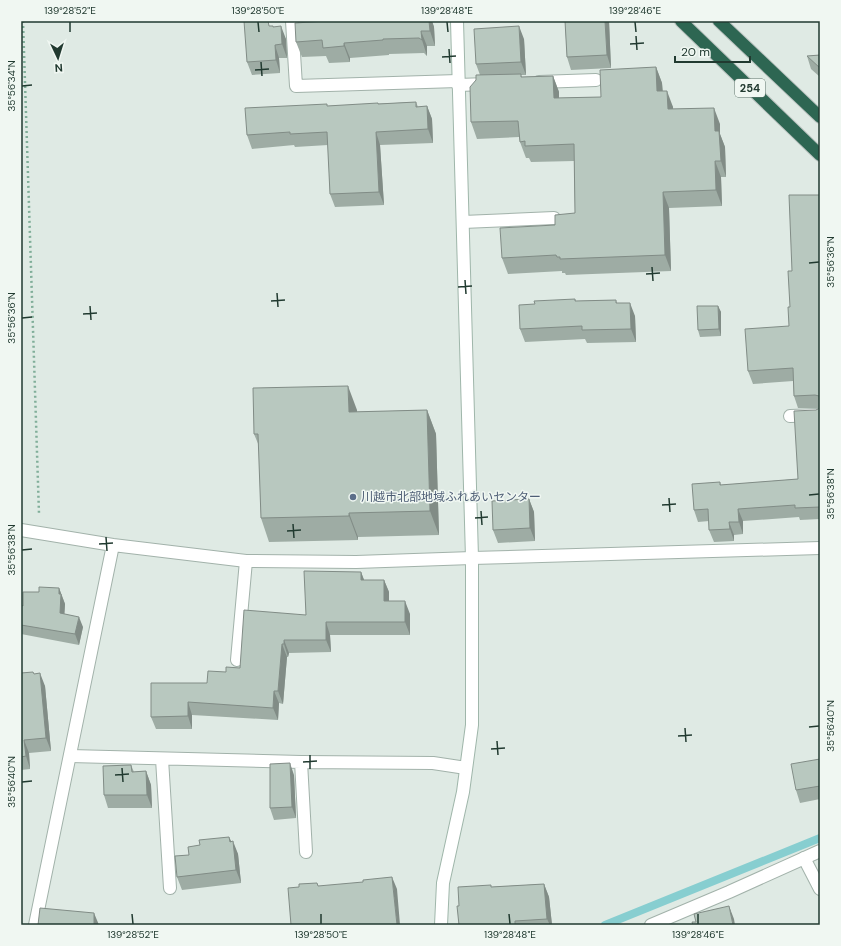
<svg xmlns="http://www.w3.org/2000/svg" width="841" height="946" font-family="'DM Sans','Noto Sans JP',sans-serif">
	<rect width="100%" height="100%" fill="#dfeae4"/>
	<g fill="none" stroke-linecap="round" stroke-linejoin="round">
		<path stroke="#87ced0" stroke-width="8" d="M605 925 820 838"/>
		<g stroke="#a2b2aa" stroke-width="14">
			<path id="lane" d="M539 82 596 80
				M458 85 487 84
				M463 222 554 218
				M790 416 820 415
				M237 660 246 561
				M70 756 301 762 433 763 466 768
				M162 759 170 888
				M301 762 306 852
				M804 858 820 889"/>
		</g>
		<g stroke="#a2b2aa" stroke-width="14">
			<path id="street" d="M292 21 296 86 458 81
				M21 530 113 545 246 561 356 562 472 558 820 548
				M35 925 113 545
				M651 925 729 892 820 851"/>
		</g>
		<g stroke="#9fb6aa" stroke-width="14">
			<path id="secondary" d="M441 925 443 883 463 792 472 725V558L457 21"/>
		</g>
		<g stroke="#bcc4c1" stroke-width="14">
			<path id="highway" d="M681 21 820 155
				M719 21 820 117"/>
		</g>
		<path stroke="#80ae99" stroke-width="2.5" stroke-dasharray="2 3" stroke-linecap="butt" d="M23 21 39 514"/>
		<use href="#lane" stroke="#fff" stroke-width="12"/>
		<use href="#street" stroke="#fff" stroke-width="12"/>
		<use href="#secondary" stroke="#fff" stroke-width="12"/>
		<use href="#highway" stroke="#2d6652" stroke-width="12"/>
	</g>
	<path fill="#9eaca4" d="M326 21H432L434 27 435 46H427V56L424 53 389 54V55L350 58V62L329 63 326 56 302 57 296 42Z
		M565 21H609L611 68 571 70 567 57Z
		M271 26 274 27 286 39 287 58H279L280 73 252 75 247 62Z
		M524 39 526 75H521L522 77 553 76 559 92V98L601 97 656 67 662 83 663 91 673 107V109L720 124V134L725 147 726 177H721L722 206 669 208 671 271 566 275 565 273H562V271L508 274 502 258 555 225 575 213 574 161 531 162 529 158H526L520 142 519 137 477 139 471 122 480 75 476 64Z
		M820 55V77L811 69 807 56Z
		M416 102 418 107 427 106 432 119 433 143 380 145 384 205 335 207 330 194 328 145 295 147 294 145 252 149 247 135 328 106Z
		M820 195V408H798L794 396 793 381 753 384 748 371 789 326 792 271Z
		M575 299 576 301 616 300 617 303 635 316 636 342 587 343 585 339 525 342 520 329 535 304Z
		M718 306 721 312V336L700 337 698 330Z
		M820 408V519L800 520 799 517 743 521V534L734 535V541L714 542 709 530V521L698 522 694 510 720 482 721 485 798 479 816 410Z
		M357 410V412L427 410 436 434 439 535 358 537V540L269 542 261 518 259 446 254 434Z
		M529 499 534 512 535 541 498 543 493 530Z
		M361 572 364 580H384L389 592V601L410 614V635H330L331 652 289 653 288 657H287L283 704 279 703 278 720 192 715V729H156L151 717 226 672 240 668 306 615Z
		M59 588 65 604 64 614 83 627 79 645 21 634V605L23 606 39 592Z
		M21 673 34 674 45 686 51 751 29 753 30 769 21 770Z
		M820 759V799L800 803 796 790Z
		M131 765 134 772 146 771 151 785 152 808H108L104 795Z
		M294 775 296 818 274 820 270 808Z
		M229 837 238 854 241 883 182 890 177 877 200 845Z
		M544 884 549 897 552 925H459V906L491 887Z"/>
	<path fill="#818c86" d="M429 21H432L434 27 435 46 430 31Z
		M605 21H609L611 68 607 55Z
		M281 26 286 39 287 58 282 44Z
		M519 26 524 39 526 75 521 62Z
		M421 31 427 46V56L422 40Z
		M344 43 350 58V62L344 46Z
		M275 45 279 58 280 73 276 60Z
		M656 67 662 83 663 107 657 91Z
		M553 76 559 92V115L554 98Z
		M667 91 673 107 674 126 668 109Z
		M427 106 432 119 433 143 428 129Z
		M714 108 720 124V134L725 147 726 177 721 161 715 131Z
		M376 132 380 145 384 205 379 192Z
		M715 161 721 177 722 206 716 190Z
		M663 192 669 208 671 271 665 255Z
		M630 303 635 316 636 342 631 329Z
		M718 306 721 312V336L719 329Z
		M348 386 357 410 358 437 349 412Z
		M427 410 436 434 439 535 430 511Z
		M529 499 534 512 535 541 530 528Z
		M738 509 743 521V534L739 522Z
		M349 513 358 537V540L349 516Z
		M729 522 734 535V541L730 529Z
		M361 572 366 585 361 580Z
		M384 580 389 592V614L384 601Z
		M59 588 65 604 64 623 60 613 59 594Z
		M405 601 410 614V635L405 622Z
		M79 617 83 627 79 645 75 634Z
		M326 622 330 635 331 652 326 640Z
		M284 640 289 653 288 657 284 644Z
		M282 644 287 657 283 704 278 691Z
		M40 673 45 686 51 751 46 738Z
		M274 691 279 703 278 720 273 708Z
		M188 702 192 715V729L188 716Z
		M24 740 29 753 30 769 26 756Z
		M290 763 294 775 296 818 292 807Z
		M146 771 151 785 152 808 147 795Z
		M229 837 234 848 233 841 238 854 241 883 236 870 230 842Z
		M392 877 397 889 400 925H397Z
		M544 884 549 897 552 925H550L547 919Z
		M729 906 734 919 735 925H733Z
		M94 913 99 925H94Z"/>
	<path fill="#b8c8bf" stroke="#818c86" d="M244 21H268L269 26H273V27L281 26 282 44 275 45 276 60 247 62Z
		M326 21H429L430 31H421L422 40 419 38 383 39V40L344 43V46L323 48 322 40 296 42 295 23Z
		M565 21H605L607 55 567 57Z
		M519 26 521 62 476 64 474 29Z
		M820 55V68L807 56Z
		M656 67 657 91H667L668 109 714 108 715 131H719L721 161H715L716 190 663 192 665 255 560 259V257H557L556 255 502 258 500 228 555 225V215L575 213 574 144 525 146V141L520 142 518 121 471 122 470 87 476 80V75L521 74V77L553 76 554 98 601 97 600 70Z
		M416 102V107L427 106 428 129 376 132 379 192 330 194 327 132 290 134V132L247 135 245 108 327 104V106L378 103V104Z
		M789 195H820V397L819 396 815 395 794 396 793 368 748 371 745 329 789 326 788 307H790L788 271H792Z
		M575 299V301L616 300V303H630L631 329 582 330V326L520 329 519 305 535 304 534 301Z
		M697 306H718L719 329 698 330Z
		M348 386 349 412 427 410 430 511 349 513V516L261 518 258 434H254L253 388Z
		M820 408V507L795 508V505L738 509 739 522H729L730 529 709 530 708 509 694 510 692 484 720 482V485L798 479 794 411 816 410Z
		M529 499 530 528 493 530 492 501Z
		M304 571 361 572V580H384V601H405V622H326V640H284V644H282L278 691H274L273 708 188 702V716L151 717V683H207L208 671 226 672V667L240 668 244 610 306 615Z
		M39 587 59 588V594H61L60 613 79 617 75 634 21 625V605L23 606V592H39Z
		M33 672 34 674 40 673 46 738 24 740 26 756 21 757V673Z
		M820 759V786L796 790 791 764Z
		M290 763 292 807 270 808V764Z
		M131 765 132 772 146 771 147 795H104L103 766Z
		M229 837 230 842 233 841 236 870 177 877 175 856 189 855 188 847 200 845 199 840Z
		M392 877 397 925H291L288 888 299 887V884L317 883 318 886 363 882V880Z
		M544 884 547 919 515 921V925H459L457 906H459L458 887 491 885V887Z
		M729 906 733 925H693L692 922H696L694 914Z
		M40 908 94 913V925H38Z"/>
	<path fill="none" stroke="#213a30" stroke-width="1.5" d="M70 22V32M258 22 259 32M447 22 448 32M635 22 636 32M636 36 637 50M630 44 644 43M449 49 450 63M442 57 456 56M261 62 262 76M255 70 269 69M22 86 32 85M809 263 819 262M652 267 653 281M646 274 660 273M465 280 466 294M458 287 472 286M277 293 278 307M271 301 285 300M90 306 91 320M83 314 97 313M22 318 32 317M809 495 819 494M669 498 670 512M662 505 676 504M481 511 482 525M475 518 488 517M293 524 294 538M287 531 301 530M106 537 107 551M99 544 113 543M22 550 32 549M809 727 819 726M685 728 686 742M678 736 692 735M497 741 498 755M491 749 505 748M310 755V769M303 762 317 761M122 768 123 782M115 775 129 774M22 782 32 781M132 914 133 924M321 914V924M509 914 510 924M698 914V924"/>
	<circle fill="#5c6f8a" stroke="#f0f7f2" stroke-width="1.5" cx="353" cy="497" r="4"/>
	<g text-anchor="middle" stroke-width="3" stroke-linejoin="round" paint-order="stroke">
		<rect fill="#f0f7f2" stroke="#5f736a" stroke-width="1" x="735" y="79" width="30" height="18" rx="3"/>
		<g font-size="11" font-weight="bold" fill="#213a30">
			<text x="750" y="92">254</text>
		</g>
		<g font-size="12" fill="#4e5e75" stroke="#f0f7f2" text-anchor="start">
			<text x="361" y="501">川越市北部地域ふれあいセンター</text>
		</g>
	</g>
	<rect width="841" height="946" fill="none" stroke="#f0f7f2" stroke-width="44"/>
	<g transform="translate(58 58) rotate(176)" stroke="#f0f7f2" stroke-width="3" paint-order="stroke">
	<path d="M0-3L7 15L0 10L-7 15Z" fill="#213a30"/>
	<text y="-6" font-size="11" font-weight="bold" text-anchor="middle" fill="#213a30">N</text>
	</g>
	<path d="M675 56v6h75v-6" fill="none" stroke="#213a30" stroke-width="2"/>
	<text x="681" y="56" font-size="12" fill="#213a30" stroke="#f0f7f2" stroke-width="3" paint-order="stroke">20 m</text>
	<rect x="22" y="22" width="797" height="902" fill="none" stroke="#213a30" stroke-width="1.5"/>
	<g font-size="10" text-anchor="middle" fill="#213a30">
		<text x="70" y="14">139°28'52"E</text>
		<text x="258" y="14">139°28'50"E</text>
		<text x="447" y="14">139°28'48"E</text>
		<text x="635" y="14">139°28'46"E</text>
		<text transform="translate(11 86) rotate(-90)" y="4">35°56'34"N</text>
		<text transform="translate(830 262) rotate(-90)" y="4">35°56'36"N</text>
		<text transform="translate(11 318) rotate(-90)" y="4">35°56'36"N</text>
		<text transform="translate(830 494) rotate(-90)" y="4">35°56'38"N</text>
		<text transform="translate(11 550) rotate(-90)" y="4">35°56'38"N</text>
		<text transform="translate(830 726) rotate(-90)" y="4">35°56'40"N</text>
		<text transform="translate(11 782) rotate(-90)" y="4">35°56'40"N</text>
		<text x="133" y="938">139°28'52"E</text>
		<text x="321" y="938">139°28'50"E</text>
		<text x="510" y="938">139°28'48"E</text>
		<text x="698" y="938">139°28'46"E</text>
	</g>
</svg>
